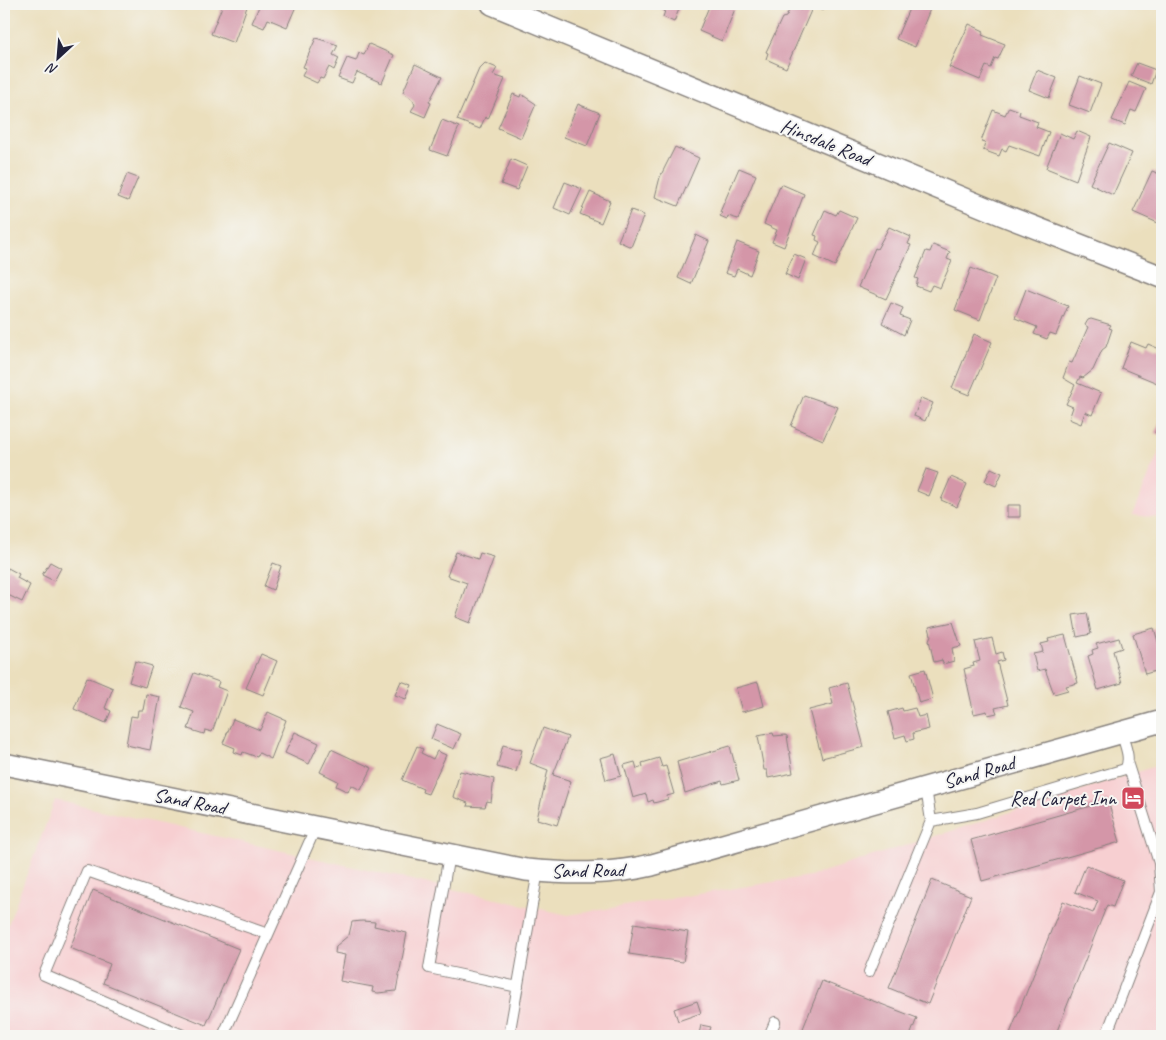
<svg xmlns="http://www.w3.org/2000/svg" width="1166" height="1040" font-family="Caveat,sans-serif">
	<rect width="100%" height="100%" fill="#f6f6f2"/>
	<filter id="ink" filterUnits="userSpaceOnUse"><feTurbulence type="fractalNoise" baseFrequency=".02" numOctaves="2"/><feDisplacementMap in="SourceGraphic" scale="10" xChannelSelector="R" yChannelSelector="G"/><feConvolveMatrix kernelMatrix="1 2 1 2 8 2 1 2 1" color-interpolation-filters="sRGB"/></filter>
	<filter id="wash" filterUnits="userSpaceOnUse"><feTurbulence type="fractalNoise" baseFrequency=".0096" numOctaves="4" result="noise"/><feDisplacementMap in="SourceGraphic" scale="20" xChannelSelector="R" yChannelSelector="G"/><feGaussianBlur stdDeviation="1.12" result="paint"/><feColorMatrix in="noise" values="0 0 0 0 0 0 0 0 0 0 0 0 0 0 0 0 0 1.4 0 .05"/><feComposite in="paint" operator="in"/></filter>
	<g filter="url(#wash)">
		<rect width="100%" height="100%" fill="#ebdfbd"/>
		<path fill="#f7cfd1" d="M1162 445V518L1132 515Z
			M1162 764V1036H4V935L55 800 568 915 810 876Z"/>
		<g id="blocks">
			<path fill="#d496a8" d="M223 4H248L234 43 211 34Z
				M260 4H297L287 27 268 19 264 28 252 23Z
				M656 4H681L674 22 663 17 665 11 655 6Z
				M710 4H737L722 41 699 31Z
				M804 4H826L823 11 813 6 786 68 766 59 768 53 766 52 782 18 786 17 791 6 801 10Z
				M911 4H932L915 47 896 39Z
				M969 24 984 31 982 35 1005 44 998 59 995 58 991 68 986 66 980 80 949 67Z
				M316 38 338 45 333 55 339 58 334 70 329 67 323 79 320 78 317 83 302 76 306 68 303 67Z
				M369 44 394 55 382 83 357 72 352 83 338 78 347 58 356 61 359 53 364 55Z
				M485 63 497 68 493 75 505 79 488 119 485 117 480 129 457 120 479 69Z
				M1137 63 1156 70 1151 84 1131 76Z
				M415 64 442 77 429 102 431 103 425 117 411 111 415 105 413 100 403 92Z
				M1037 70 1057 78 1049 98 1029 90Z
				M1080 76 1101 84 1090 113 1069 105Z
				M1129 82 1146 89 1136 112 1131 110 1125 125 1112 120Z
				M513 94 520 97 521 94 536 104 521 138 498 128Z
				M578 104 600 113 587 146 564 137Z
				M1009 107 1020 111 1019 115 1038 122 1036 127 1049 132 1040 156 1009 145 1006 151 1002 149 999 156 983 150 985 142 981 141 993 110 1005 115Z
				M442 120 459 127 447 156 430 150Z
				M1077 131 1091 137 1076 180 1046 168 1060 133 1073 139Z
				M1109 143 1132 153 1113 195 1090 184Z
				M675 147 699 158 678 206 655 197 660 177Z
				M511 159 527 166 517 190 501 184Z
				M739 168 756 175 738 219 728 216 727 219 720 216 722 213 720 212Z
				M1152 171 1162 175V213L1158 223 1133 212Z
				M127 174 138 178 128 201 118 197Z
				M565 182 582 189 570 215 554 208Z
				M781 184 804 194 784 247 772 242 777 230 764 224Z
				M590 192 610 201 601 223 580 214Z
				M631 210 644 215 631 247 618 241Z
				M825 210 836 215 839 210 857 218 835 266 814 256 820 242 816 240 817 236 814 235Z
				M889 227 911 237 908 244 911 245 886 299 858 287 875 248 877 249Z
				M696 235 709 241 691 284 678 278Z
				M737 242 759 251 750 275 737 269 734 276 725 273Z
				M933 245 950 252 947 259 952 261 940 288 932 285 929 291 916 286 918 279 915 278 926 251 930 252Z
				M794 254 806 259 798 280 785 274Z
				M971 268 996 278 980 320 955 310Z
				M1026 289 1068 306 1056 335 1050 333 1047 339 1034 334 1037 327 1015 318Z
				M891 303 903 308 900 316 910 320 904 335 882 323Z
				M1091 319 1111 325 1109 328 1112 329 1106 347 1102 350 1093 370 1083 378 1080 377 1077 383 1101 393 1092 415 1085 412 1081 424 1069 419 1073 407 1066 404 1075 385 1063 378 1069 362 1072 363 1088 327 1085 325 1088 320Z
				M974 334 992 342 969 395 952 388Z
				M1131 342 1146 348 1148 344 1162 350V385L1121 368Z
				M804 395 838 407 823 440 791 426Z
				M921 398 933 403 925 421 914 416Z
				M1162 416V435L1155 433Z
				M991 468 1002 473 996 486 985 481Z
				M926 469 938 473 929 496 917 491Z
				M951 477 967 484 957 507 941 500Z
				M1007 505H1020V517H1007Z
				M456 552 478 559 480 553 494 557 470 623 455 617 467 583 447 576Z
				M50 562 61 568 54 581 42 575Z
				M273 563 281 566 273 590 264 586Z
				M8 568 19 574 17 578 30 585 22 602 4 593V577Z
				M1087 613 1091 634 1077 637 1073 615Z
				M953 622 961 646 952 648 954 661 943 664 942 660 934 662 929 640 931 635 929 627Z
				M1154 628 1162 655V669L1145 674 1133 634Z
				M1065 635 1078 683 1066 686 1068 690 1054 694 1045 669 1037 671 1033 654 1043 652 1041 644 1049 642 1048 639Z
				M992 638 996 654 1002 652 1004 660 997 662 1008 705 995 708 997 713 988 715 987 711 974 714 964 669 974 666 973 663 980 661 975 642Z
				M1119 638 1122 648 1113 651 1122 683 1098 690 1088 656 1093 654 1092 650 1098 648 1096 644Z
				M261 654 277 661 263 695 246 688Z
				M135 661 152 666 145 687 129 682Z
				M925 669 933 699 919 703 911 673Z
				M194 673 219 682 217 687 227 691 212 732 205 730 204 734 188 729 194 712 181 707Z
				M87 677 113 688 105 708 111 711 106 723 74 709Z
				M401 681 412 685 406 699 395 695Z
				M758 682 764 706 742 712 736 688Z
				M847 683 864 747 822 758 809 710 833 704 829 688Z
				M146 694 160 697 150 750 126 745 131 716 137 717 138 710H143Z
				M902 708 903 711 915 708 918 717 926 715 929 729 913 733 914 739 907 741 905 735 895 738 888 712Z
				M268 712 286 720 271 759 259 753 257 757 243 752 242 755 234 752 235 748 223 743 233 719 260 730Z
				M437 724 461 734 454 749 431 739Z
				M543 728 568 737 553 775 571 781 557 825 537 819 548 770 530 763Z
				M295 732 319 743 309 764 285 753Z
				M773 733 774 736 785 735 787 736 793 773 768 778 767 770H764L758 736Z
				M503 745 522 750 516 772 497 767Z
				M417 746 423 749 421 753 433 759 437 751 446 755 428 794 422 792 423 789 402 780Z
				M730 746 739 780 723 784 722 781 685 793 677 762Z
				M331 749 372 768 361 790 351 785 348 792 336 786 338 781 320 772Z
				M615 754 621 776 606 780 600 758Z
				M659 758 662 767 666 766 674 794 667 796 668 799 654 803 653 800 648 802 646 794 633 798 624 765 635 762 637 769 643 767 642 763Z
				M460 771 494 779 491 802 487 801 485 807 467 806 468 803 453 797Z
				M1162 786V800L1158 787Z
				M1108 801 1120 842 982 881 971 840Z
				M1086 865 1123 880 1113 907 1107 905 1055 1036H1009L1063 901 1093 913 1098 901 1075 892Z
				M932 880 971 896 928 1004 889 988Z
				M93 890 239 949 206 1025 103 983 110 964 70 948Z
				M362 921 375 922 374 926 407 933 396 991 378 993 372 992 373 987 340 981 345 955 335 953 336 946 349 935 352 922Z
				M634 923 688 932 683 962 629 954Z
				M822 981 917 1018 910 1036H800Z
				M697 1001 701 1013 678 1021 674 1009Z
				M701 1025 711 1027 708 1036 699 1034Z"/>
		</g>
	</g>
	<g filter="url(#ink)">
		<use href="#blocks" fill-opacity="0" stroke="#86807c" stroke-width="1"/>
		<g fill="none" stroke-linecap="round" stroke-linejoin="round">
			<g stroke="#86807c" stroke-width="12">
				<path id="lane" d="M926 788 931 821 977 813 1125 769C1132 759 1124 743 1121 732
					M449 855 429 968 518 987
					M869 972 931 821
					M185 1036 44 975 87 871 268 934
					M223 1036 316 827
					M509 1036 538 871
					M769 1036 775 1022
					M1106 1036 1161 892 1159 863 1128 765"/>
			</g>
			<g stroke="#86807c" stroke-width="24">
				<path id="street" d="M492 4 1003 215 1162 277
					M4 764 526 870C569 874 610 875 652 865L1162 721"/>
			</g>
			<use href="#lane" stroke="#fff" stroke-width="10"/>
			<use href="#street" stroke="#fff" stroke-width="21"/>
		</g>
	</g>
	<defs>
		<g id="hotel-square" transform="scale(1.25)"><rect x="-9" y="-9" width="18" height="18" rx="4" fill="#d1495b" stroke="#f6f6f2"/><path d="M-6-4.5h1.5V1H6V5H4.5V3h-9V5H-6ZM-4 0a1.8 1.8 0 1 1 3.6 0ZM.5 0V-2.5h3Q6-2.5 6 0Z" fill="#fff"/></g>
	</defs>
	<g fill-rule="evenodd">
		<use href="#hotel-square" x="1133" y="798"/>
	</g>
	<g text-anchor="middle" stroke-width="4" stroke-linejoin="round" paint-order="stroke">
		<g font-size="20" fill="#22223b" stroke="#f6f6f2">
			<text transform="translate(826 142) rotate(22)" y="7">Hinsdale Road</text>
			<text transform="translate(979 772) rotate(-16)" y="7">Sand Road</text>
			<text transform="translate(190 801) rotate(11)" y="7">Sand Road</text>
			<text transform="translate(588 870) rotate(-1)" y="7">Sand Road</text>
		</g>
		<g font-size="20" fill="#22223b" stroke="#f6f6f2" text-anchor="end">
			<text x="1116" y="805">Red Carpet Inn</text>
		</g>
	</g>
	<rect width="1166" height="1040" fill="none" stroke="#f6f6f2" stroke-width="20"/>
	<g transform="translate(58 58) rotate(206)" stroke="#f6f6f2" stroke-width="4" paint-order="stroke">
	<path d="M0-4L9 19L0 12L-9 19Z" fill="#22223b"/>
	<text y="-8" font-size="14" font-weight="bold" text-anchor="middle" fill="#22223b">N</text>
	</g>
</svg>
